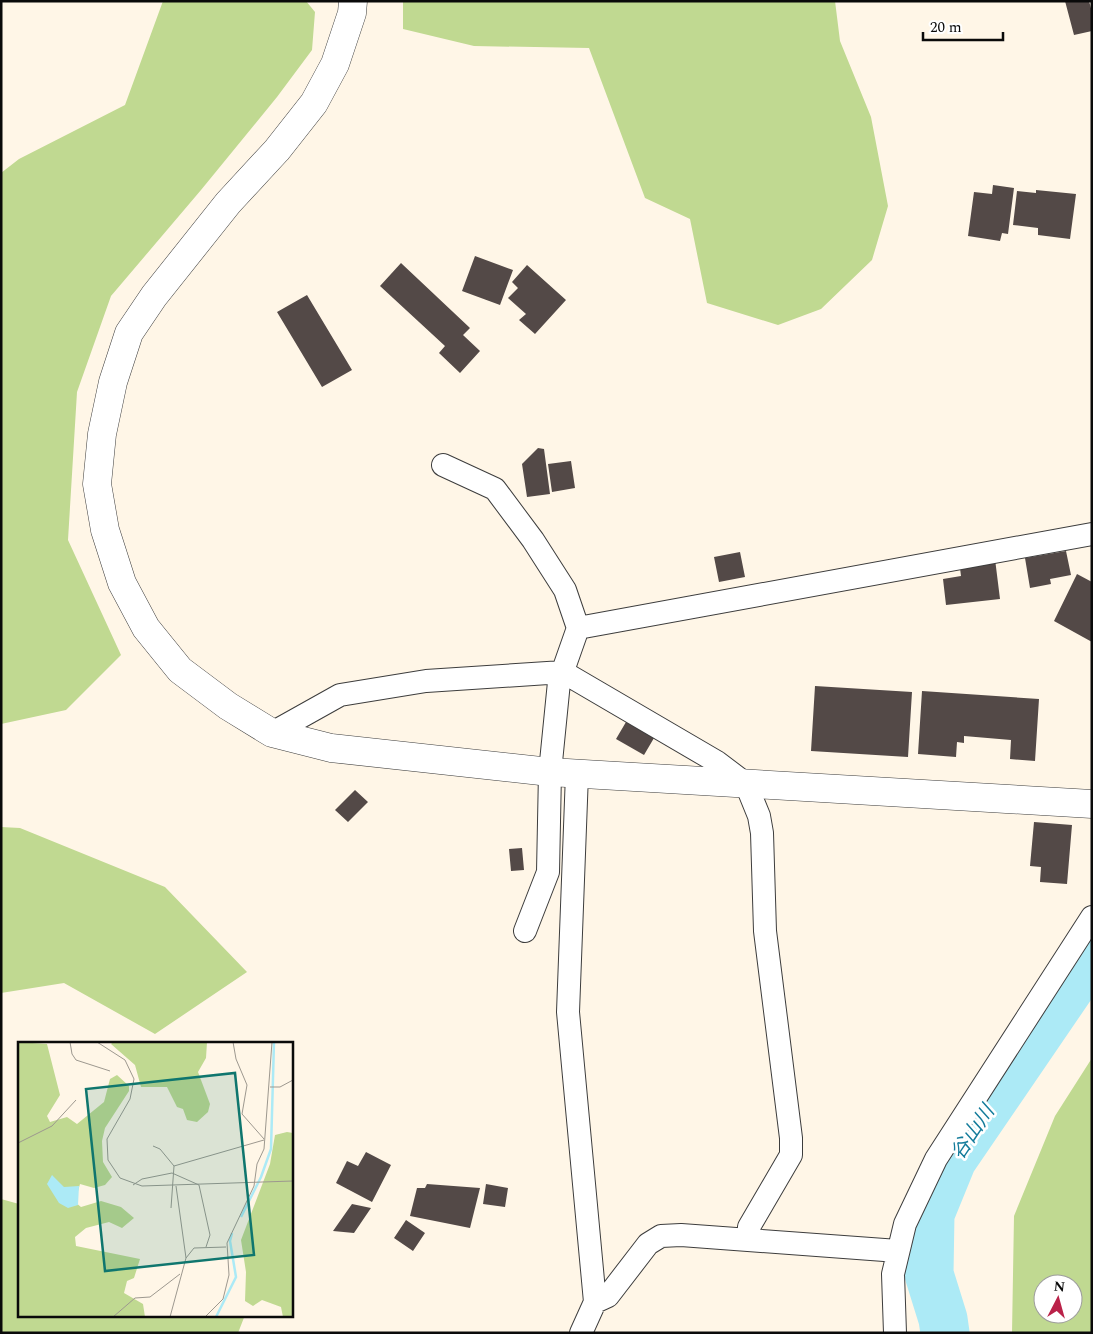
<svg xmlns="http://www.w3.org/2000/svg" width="1093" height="1334" font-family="Spectral,'Noto Sans JP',serif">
	<rect width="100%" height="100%" fill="#fff6e7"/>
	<path fill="#c0d991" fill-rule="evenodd" d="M163 1H306L315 12 312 50 277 97 201 190 111 296 77 392 68 540 121 655 66 710 1 724V173L19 159 125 105Z
		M403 1H835L840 41 871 117 888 206 872 260 821 309 778 325 707 303 690 219 645 198 589 48 474 46 403 29Z
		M1 827 20 828 165 887 247 972 155 1034 64 983 1 993Z
		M1092 1058V1333H1012L1014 1216 1055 1116ZM1043 1284H1073V1314H1043Z
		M1 1199 19 1204V1315H245L238 1333H1Z"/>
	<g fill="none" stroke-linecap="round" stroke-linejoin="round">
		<path stroke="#aceaf6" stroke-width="49" d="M945 1333 943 1319 929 1274 930 1214 952 1160 1092 955"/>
	</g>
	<path fill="#534947" d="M1065 1H1089L1092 12V31L1074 35Z
		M993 185 1014 188 1008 234 1002 233 1000 241 968 236 974 192 992 194Z
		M1036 190 1076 194 1070 239 1038 235V228L1013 225 1017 191 1036 193Z
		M475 256 513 270 500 305 462 291Z
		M401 263 470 328 463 335 480 351 460 373 439 353 445 346 380 286Z
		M527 265 566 300 535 334 519 320 526 314 508 298 518 288 512 282Z
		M307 295 352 370 322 387 277 312Z
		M538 448 544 449 550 494 527 497 522 464Z
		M571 461 575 488 552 492 548 464Z
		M1066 551 1071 575 1050 579 1051 584 1030 588 1025 558Z
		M740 552 745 577 719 582 714 557Z
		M995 559 1000 599 946 605 943 579 961 576 960 568Z
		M1077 574 1092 582V642L1054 621Z
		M815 686 912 692 908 757 811 751Z
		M922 691 1039 699 1035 761 1010 759 1011 740 964 736V743L957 742 956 757 918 754Z
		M626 722 654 738 644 755 616 739Z
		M355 790 368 802 348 822 335 810Z
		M1034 822 1072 825 1067 884 1040 882 1041 867 1030 866Z
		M522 848 524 870 511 871 509 849Z
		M366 1152 391 1165 372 1202 336 1183 347 1161 358 1166Z
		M427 1184 480 1188 470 1228 410 1216 417 1188H425Z
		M486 1184 508 1188 505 1207 483 1204Z
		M352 1204 371 1208 354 1233 333 1231Z
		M406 1220 425 1233 413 1251 394 1238Z"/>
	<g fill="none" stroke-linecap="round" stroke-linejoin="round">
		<g stroke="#3d3d3d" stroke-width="24">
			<path id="minor" d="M443 465 495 489 533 540 565 590 578 628
				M272 733 340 695 426 681 563 672 717 762 746 784 759 816 762 833 765 931 791 1138V1155L749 1227 748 1240
				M577 774 568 1012 595 1302 581 1333
				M525 931 548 872 550 772 559 682 578 628 1092 534
				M595 1302 608 1296 648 1244 661 1236 681 1235 898 1251
				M895 1333 893 1274 905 1224 936 1159 1092 917"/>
		</g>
		<g stroke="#3d3d3d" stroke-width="29">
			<path id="tertiary" d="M353 1 352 13 335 64 314 103 277 150 228 203 154 296 129 333 113 382 102 434 97 484 105 530 122 583 146 628 180 670 228 706 272 733 331 748 550 772 1092 804"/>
		</g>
		<use href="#minor" stroke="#fff" stroke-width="22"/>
		<use href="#tertiary" stroke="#fff" stroke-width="28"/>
	</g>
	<g text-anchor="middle" stroke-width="5" stroke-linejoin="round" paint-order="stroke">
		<g font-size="20" font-style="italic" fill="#147c9b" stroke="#fff">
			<text transform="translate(972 1132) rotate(-56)" y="7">谷山川</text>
		</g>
	</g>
	<g transform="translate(18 1042)">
		<rect width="275" height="275" fill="#fff6e7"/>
		<path d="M0 0 29 2 42 53 29 74 32 80 49 75 59 82 86 60 92 37 99 33 111 44V49L87 86 84 99 85 120 94 135 87 143 76 146 62 142 57 160 63 165 83 159 103 165 116 176 104 186 91 180 68 186 57 195 58 204 122 217 116 236 109 239 106 251 125 262 127 275H0ZM95 0H189L188 16 180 30 192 62 190 70 179 80 169 78 165 67 159 65 149 45H123L117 23 93 2ZM269 90 275 91V275H265L263 265 244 258 235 264 227 259 228 230 223 198 252 122 257 93Z" fill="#c0d991"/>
		<path d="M34 133 46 145 61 144 60 163 50 166 41 161 29 142Z" fill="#aceaf6"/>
		<path fill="none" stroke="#aceaf6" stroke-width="2.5" d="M223 175 243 135 253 107 256 0M198 275 218 235 212 199 214 191"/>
		<path fill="none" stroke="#9d988f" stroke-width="1" d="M52 0 54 12 58 18 92 29M79 0 107 18 116 37 112 57 89 97 90 118 102 136 124 144 275 139M215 0 218 17 229 43 224 72 246 97M252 45H262L275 38M0 101 34 84 58 58M135 104 142 107 156 124M115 143 124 137 154 131 181 143 192 193 188 205M153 166 156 124 246 98M168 216 176 206 208 205M95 275 117 256 132 255 162 232M152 275 168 216 158 144M187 275 205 257 211 233 209 201 236 144 239 122 246 107 254 0"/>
		<path fill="#0f766e" fill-opacity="0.15" stroke="#0f766e" stroke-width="2.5" d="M217 31 236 213 87 229 68 47Z"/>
		<rect width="275" height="275" fill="none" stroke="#0a0a0a" stroke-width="2.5"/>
	</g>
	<rect width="1093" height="1334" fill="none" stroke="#0a0a0a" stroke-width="5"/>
	<g transform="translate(1058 1299) rotate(6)"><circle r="24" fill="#ffffff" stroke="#9d9d9d"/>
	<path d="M0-4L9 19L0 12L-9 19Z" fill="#ba2249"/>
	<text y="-8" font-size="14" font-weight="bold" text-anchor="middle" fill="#0a0a0a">N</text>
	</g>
	<path d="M923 32v8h80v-8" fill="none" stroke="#0a0a0a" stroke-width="2.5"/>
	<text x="930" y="32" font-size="15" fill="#0a0a0a" stroke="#ffffff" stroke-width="4" paint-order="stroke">20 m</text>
</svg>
